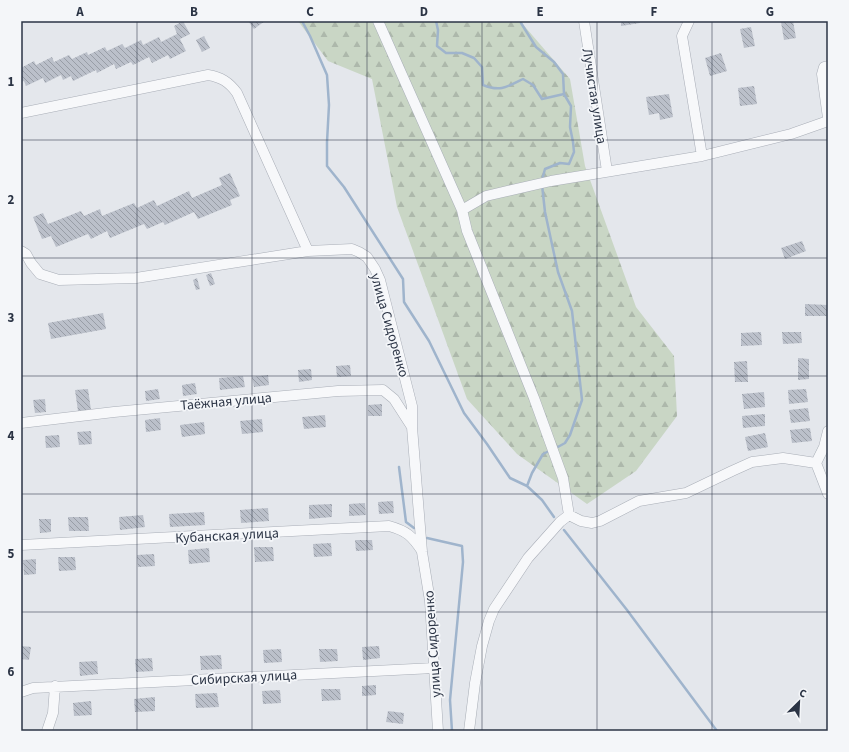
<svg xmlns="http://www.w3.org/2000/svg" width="849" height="752" font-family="'Source Sans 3',sans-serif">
	<defs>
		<pattern id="forest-firs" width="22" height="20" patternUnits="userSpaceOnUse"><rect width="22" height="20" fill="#c9d6c5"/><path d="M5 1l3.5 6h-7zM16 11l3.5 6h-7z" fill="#adb8ab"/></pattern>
		<pattern id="building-back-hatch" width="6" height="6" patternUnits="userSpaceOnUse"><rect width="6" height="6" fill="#bbc0ca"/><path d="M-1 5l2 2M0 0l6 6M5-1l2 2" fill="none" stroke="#989da6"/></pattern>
	</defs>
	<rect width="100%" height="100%" fill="#e4e7ec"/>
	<path fill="url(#forest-firs)" d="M298 21H520L570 79 585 166 636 307 674 356 677 416 636 471 587 504 517 454 467 399 397 207 372 79 328 61Z"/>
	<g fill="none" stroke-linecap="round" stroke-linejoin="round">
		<path stroke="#9fb4cc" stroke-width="2.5" d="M302 21 310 36 327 75 329 105 327 142V166L344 187 403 279 404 302 429 341 464 413 487 444 510 478 527 486 542 500 554 517
			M436 21 438 30 437 46 446 53H462L474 58 482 67 483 85C500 92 507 87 523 79L533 85 542 99 564 94
			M521 21V23L536 47 554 62 563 74 564 94 571 106 570 127 573 142 574 152 569 164 560 163 545 169 542 180
			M542 185 545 212 558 272 572 311 582 400 570 435 565 443 556 448
			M399 467 406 522 414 528
			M527 486 532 473 543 454 551 450
			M564 530 627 610 717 731
			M427 538 462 546 463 562 450 700 452 731"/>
	</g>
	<path fill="url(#building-back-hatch)" d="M183 21 190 34 180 39 186 51 170 59 168 55 152 63 149 57 133 65 131 62 116 69 114 64 97 73 96 70 73 81 71 76 63 80 61 75 45 83 43 78 26 86 24 81 21 82V68L34 61 36 65 52 57 54 62 69 55 72 59 87 52 88 55 105 47 107 51 122 44 125 48 141 40 143 45 159 37 161 42 177 34 174 26Z
		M248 21H265L254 29Z
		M621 21H640V23L621 26Z
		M790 21H793L796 38 784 40 781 22Z
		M751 27 755 46 744 48 740 29Z
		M204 36 210 48 202 52 196 40Z
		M721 53 727 71 710 76 705 58Z
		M754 86 757 104 740 106 738 88Z
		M669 94 673 117 660 120 659 113 649 115 646 97Z
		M230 173 240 196 230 200 232 205 198 219 194 212 165 225 163 222 147 229 144 224 110 238 107 231 91 239 88 234 56 247 51 236 42 239 33 217 43 213 48 224 81 211 84 216 100 209 102 216 134 203 137 208 154 200 157 206 189 191 192 198 222 185 219 178Z
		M802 241 806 251 785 259 781 248Z
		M211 273 215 284 210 286 206 275Z
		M197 278 200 289 196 290 193 280Z
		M805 304 828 305V316H805Z
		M103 313 106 329 51 339 48 323Z
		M761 332 762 345 741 346V333Z
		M782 332H801L802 343 783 344Z
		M798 358 809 359V379L798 380Z
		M747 361 748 382H735L734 362Z
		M350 365 351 376 337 377 336 366Z
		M311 369 312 380 299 382 298 370Z
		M268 375 269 385 254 387 252 377Z
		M243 376 245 387 220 390 219 378Z
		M195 383 197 394 183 396 182 385Z
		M88 389 91 410 78 411 75 390Z
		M158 389 160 399 146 401 145 391Z
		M806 389 808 402 789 404 788 390Z
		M764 392 765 407 744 409 742 394Z
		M45 399 46 412 35 413 33 400Z
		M382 404V416H368V405Z
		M808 408 810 421 791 423 789 410Z
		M765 414V426L743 428 742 416Z
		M325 415 326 427 304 429 302 417Z
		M160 418 161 430 146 432 145 420Z
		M262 419 263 432 242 434 240 421Z
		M204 422 205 434 182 437 180 425Z
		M810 428 812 441 792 443 790 430Z
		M91 431 92 444 79 445 77 432Z
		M765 433 768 447 748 451 745 437Z
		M59 435 60 447 46 448 45 436Z
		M393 501 394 513 379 514 378 502Z
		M365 503 366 515 349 516V504Z
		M332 504V517L309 519V505Z
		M268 508 269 521 241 523 240 510Z
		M204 512 205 525 170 527 169 514Z
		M143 515 145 527 120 530 119 517Z
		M68 517H88L89 531H69Z
		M39 519H51V532L40 533Z
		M355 540H372L373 550 356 551Z
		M331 543 332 556 314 557 313 544Z
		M254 547H273L274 561 255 562Z
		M209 548 210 562 189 564 188 550Z
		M154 554 155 566 138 567 137 555Z
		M58 557H75L76 570 59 571Z
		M36 559V574L24 575 23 560Z
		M21 646 31 647 29 660 21 659Z
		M379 646 380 658 363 660 362 647Z
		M281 649 282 662 264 663 263 650Z
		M319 649H337L338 661 320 662Z
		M221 655 222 669 201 670 200 656Z
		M152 658 153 671 136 672 135 659Z
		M97 661 98 674 80 676 79 662Z
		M376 685V695L362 696V686Z
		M321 689H340L341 700 322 701Z
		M280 690 281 703 263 704 262 691Z
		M217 693 219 707 196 708 195 694Z
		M155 697V711L135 712 134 699Z
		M91 701 92 715 74 716 73 703Z
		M388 711 404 713 403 724 386 722Z"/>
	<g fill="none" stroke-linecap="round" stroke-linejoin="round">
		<g stroke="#a9aeb7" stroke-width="11">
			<path id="minor" d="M378 21 462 210 467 231 534 398 563 478 569 515 560 522 528 558 494 609 489 621 482 646 475 683 469 731
				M584 21 607 171
				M689 21 682 36 702 156
				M828 66 824 67 822 74 828 118
				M21 113 208 75C221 77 229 82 237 93L308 251
				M462 210 486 196 551 181 702 156 791 134 828 121
				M21 251 26 254 31 263 40 274 59 280 136 278 308 251 352 249 359 252 367 257 375 269 380 280 412 406V427L422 552 430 601 438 731
				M21 423 114 412 338 391 383 390 394 399 412 427
				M816 463 824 447 828 431
				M816 463 828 494
				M569 515 581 521 592 523 600 521 639 501 686 493 732 471 752 462 783 458 816 463
				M21 545 389 526C407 531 412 536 422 551
				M21 692 33 688 434 668
				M47 731 53 713 55 686"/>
		</g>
		<use href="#minor" stroke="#f7f8fa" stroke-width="10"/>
	</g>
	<path fill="none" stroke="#2b3445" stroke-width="1" stroke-opacity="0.55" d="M137 21V731M252 21V731M367 21V731M482 21V731M597 21V731M712 21V731M21 140H828M21 258H828M21 376H828M21 494H828M21 612H828"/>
	<g text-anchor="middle" stroke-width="3.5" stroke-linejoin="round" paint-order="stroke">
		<g font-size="14" fill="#2b3445" stroke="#f4f6f9">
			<text transform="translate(595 96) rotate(81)" y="5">Лучистая улица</text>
			<text transform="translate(390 325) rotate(74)" y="5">улица Сидоренко</text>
			<text transform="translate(226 401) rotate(-5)" y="5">Таёжная улица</text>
			<text transform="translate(227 535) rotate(-3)" y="5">Кубанская улица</text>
			<text transform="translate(432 644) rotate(-94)" y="5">улица Сидоренко</text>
			<text transform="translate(244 677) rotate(-3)" y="5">Сибирская улица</text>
		</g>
	</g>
	<rect width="849" height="752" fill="none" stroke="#f4f6f9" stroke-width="44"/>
	<g transform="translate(799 702) rotate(24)" stroke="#f4f6f9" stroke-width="3" paint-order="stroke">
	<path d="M0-3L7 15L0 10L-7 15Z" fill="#2b3445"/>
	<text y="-6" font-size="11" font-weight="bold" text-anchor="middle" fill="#2b3445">С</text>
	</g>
	<rect x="22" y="22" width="805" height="708" fill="none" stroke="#2b3445" stroke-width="1.5"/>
	<g font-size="13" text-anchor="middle" font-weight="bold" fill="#2b3445">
		<text x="80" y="16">A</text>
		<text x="194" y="16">B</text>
		<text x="310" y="16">C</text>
		<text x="424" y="16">D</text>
		<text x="540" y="16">E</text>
		<text x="654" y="16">F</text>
		<text x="770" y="16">G</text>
		<text x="11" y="86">1</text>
		<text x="11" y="204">2</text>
		<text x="11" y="322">3</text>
		<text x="11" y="440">4</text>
		<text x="11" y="558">5</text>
		<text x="11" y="676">6</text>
	</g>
</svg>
